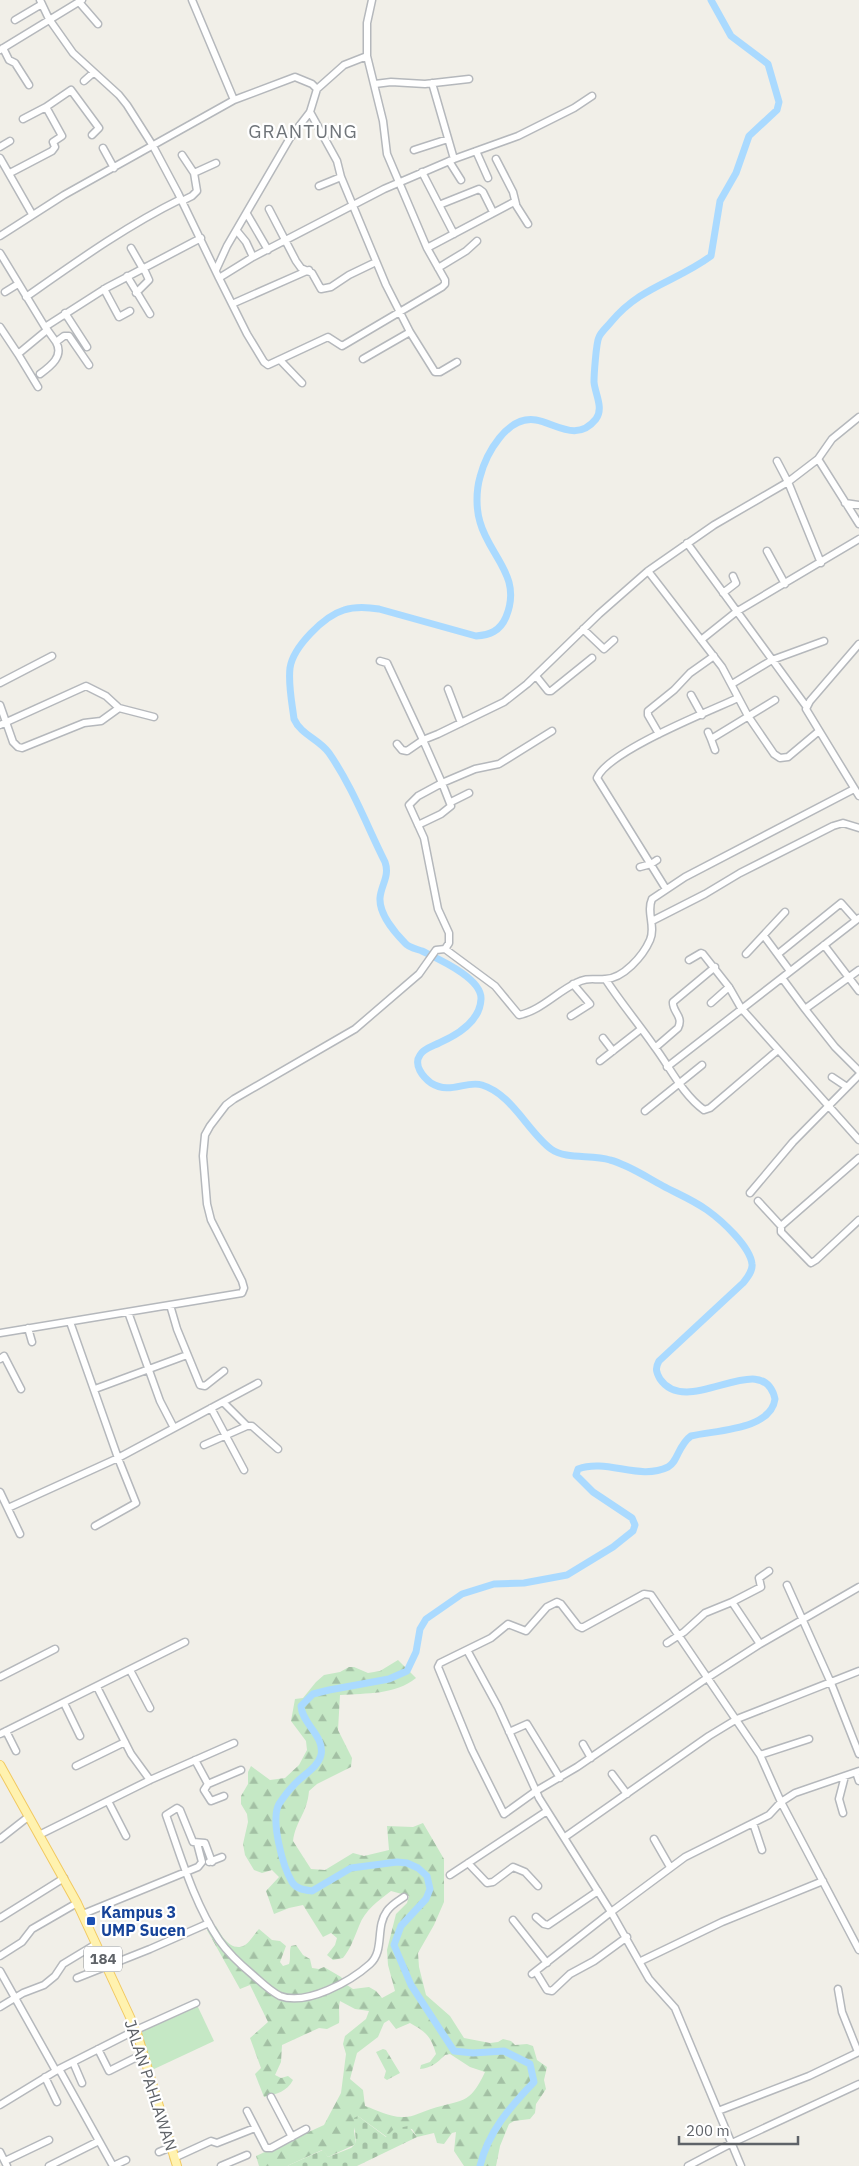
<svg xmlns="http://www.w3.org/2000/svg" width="859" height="2166" font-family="'IBM Plex Sans',sans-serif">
	<defs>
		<pattern id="forest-firs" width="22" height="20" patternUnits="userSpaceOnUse" patternTransform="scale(1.25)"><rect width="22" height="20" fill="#c5e8c5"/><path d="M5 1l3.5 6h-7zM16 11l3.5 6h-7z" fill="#a3c0a4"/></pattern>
		<pattern id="cemetery-stones" width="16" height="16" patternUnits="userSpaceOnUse" patternTransform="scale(1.25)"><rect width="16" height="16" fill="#c5e8c5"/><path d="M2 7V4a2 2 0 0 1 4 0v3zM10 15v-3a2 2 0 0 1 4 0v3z" fill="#a3c0a4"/></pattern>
	</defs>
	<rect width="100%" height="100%" fill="#f1efe8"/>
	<path fill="#c5e8c5" d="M197 2005 214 2041 152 2070 138 2030Z"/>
	<path fill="url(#forest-firs)" fill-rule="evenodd" d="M398 1660 416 1678C395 1695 367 1693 340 1695L338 1730 352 1758 351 1767 317 1784 309 1791C307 1814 296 1820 293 1841L311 1869 325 1870 353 1853 364 1856 389 1850 387 1826 413 1827 423 1823 444 1859V1902L434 1925 418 1953 419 1967 426 1995 450 2016 464 2038 490 2043 498 2042 503 2039 511 2041 515 2045 527 2044 533 2046 537 2060 547 2067 544 2080 546 2089 536 2104 535 2113 530 2119 514 2121 509 2124 500 2146 496 2166H464L454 2151 456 2132 452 2133 444 2144 437 2143 434 2133 417 2137 412 2129C397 2127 398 2129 387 2137L358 2116 354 2131 356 2144 328 2157 322 2150 287 2166H259L256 2156 324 2125 341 2093 346 2054 343 2044 345 2036 366 2019 369 2011 355 2009 340 2001C338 2009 340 2016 339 2023L327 2029 319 2028 282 2045 281 2062 275 2075 281 2078 288 2076 293 2080C287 2092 276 2094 264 2097L255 2074 261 2068 250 2038 268 2022 250 1985 240 1989 207 1930 216 1926C221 1935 231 1953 245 1945 250 1942 255 1933 259 1929L272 1940 280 1941 286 1946 280 1962 283 1966 289 1964C291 1958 289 1951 291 1946L296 1945 303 1955 310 1959 312 1968 319 1969 324 1967 341 1977 347 1985 353 1989 369 1987 376 1991 382 1998 395 1991 388 1965 387 1950 396 1914 407 1903 409 1896 391 1891C378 1901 365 1910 359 1926 354 1938 351 1948 343 1958L333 1960 327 1955 335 1945 337 1938 331 1933 323 1937 303 1905 289 1908 274 1914 266 1891 279 1877 272 1870 262 1873 254 1870 245 1855 243 1844 248 1822 247 1814 241 1804V1796L248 1784V1772L251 1766 270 1780 285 1778 299 1765 307 1750 306 1741 291 1721 295 1699 303 1698 316 1682 324 1675 340 1672 349 1667H354L368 1673 380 1671ZM389 2020 396 2029 410 2023C426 2032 431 2036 436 2054L430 2062 421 2065 420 2069C431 2068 437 2063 445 2055L450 2054 470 2067 485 2072C469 2106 462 2099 431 2109 421 2112 412 2118 402 2117 389 2117 377 2110 365 2106L363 2090 350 2079 357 2053 378 2037 384 2023Z
		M383 2049 386 2050 400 2073 387 2080 384 2078 386 2071 376 2052Z"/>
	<path fill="url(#cemetery-stones)" d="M358 2116 386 2137 394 2129 408 2126 417 2137 357 2166H287L323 2150 328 2157 351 2148 356 2143 354 2118Z"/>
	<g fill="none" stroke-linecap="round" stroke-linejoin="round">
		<path stroke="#aadaff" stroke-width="7" d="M480 2166C488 2132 510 2107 534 2082L530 2064 504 2051 473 2053 454 2051 411 1985 394 1945 401 1926 426 1899 430 1889 427 1876 418 1868 407 1863 397 1862 351 1868 312 1891C305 1890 296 1889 292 1882 283 1867 270 1820 279 1804 283 1798 288 1791 293 1786 301 1776 318 1768 321 1755 325 1736 302 1724 301 1706L313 1694 329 1690 389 1679 407 1671 416 1652 420 1629 426 1619 462 1594 494 1584 524 1583 567 1575 613 1547 633 1531 635 1525 632 1518 593 1492 576 1475 578 1469C607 1458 639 1481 668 1467 678 1462 678 1445 691 1436 716 1430 771 1430 775 1399 763 1346 688 1420 660 1379 656 1372 655 1368 659 1361L743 1283C747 1278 753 1271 752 1264 750 1246 721 1220 707 1210 693 1200 678 1194 663 1186 646 1177 629 1165 610 1160 592 1154 566 1160 551 1149 528 1132 512 1094 482 1085 466 1080 450 1095 431 1083 423 1077 413 1065 420 1055 423 1049 433 1046 439 1043 457 1035 480 1022 481 999 482 978 438 959 422 951 417 949 409 948 405 943 395 933 379 914 380 898 381 885 390 876 385 862 367 826 352 786 329 753 319 739 301 735 294 719 292 703 288 684 290 668 293 647 324 616 344 610 356 606 367 607 379 609L476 636C490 635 500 631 506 617 523 576 489 556 480 522 476 509 476 491 480 477 486 454 507 415 536 420 555 423 577 443 596 419 604 408 595 394 594 382 594 376 596 343 599 337 601 332 607 327 611 322 641 286 676 282 711 256L720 201 736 173 749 136 777 110 779 102 768 64 731 36 711 0"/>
		<g stroke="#b5b8bc" stroke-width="9">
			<path id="minor" d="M40 0 49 19 73 53 119 95 127 105 153 146 178 193 219 278 253 257 384 189 454 159 518 136 574 108 592 96
				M192 0 234 100
				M372 0 367 23V56L383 121 387 154 427 248 514 202 528 224
				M79 2 98 24
				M15 20 42 4
				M3 48 9 60 15 63 29 85
				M0 50 82 0
				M84 81 93 73
				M432 83 454 159
				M375 84 391 82 425 84 469 79
				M310 112 337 161 341 177 386 285 410 332 435 372H440L457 362
				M23 119 46 107 71 90 99 128 92 135
				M0 147 10 141
				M103 148 114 168
				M414 150 448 139
				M476 151 488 178
				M182 155 194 173
				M0 158 32 214
				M496 159 513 192 516 204
				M449 161 461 180
				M422 172 454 234
				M10 173 52 151 55 147 53 142 62 136 46 107
				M319 186 341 177
				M182 201 192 196 197 191 194 173 216 163
				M439 205 479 189 483 192 493 212
				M269 209 296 261 301 268 312 273 321 289 331 287 349 275 376 262
				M247 214 268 250
				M237 231 246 242 253 257
				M0 236 64 195 234 100 295 77 312 84 317 89
				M131 248 143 269
				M0 253 45 327 106 288 201 238
				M438 268 466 251 477 241
				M216 270 227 246 290 138 310 112 317 89 344 65 367 56
				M127 276 150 314
				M219 278 247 334 264 362 268 365 328 337 342 346 442 287 445 284V280L427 248
				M104 289 119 317 130 311
				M5 292 18 284
				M136 293 149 280 144 269
				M26 297C76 262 126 226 181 199
				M232 304 309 270
				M65 313 87 347
				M0 327 18 354 47 330
				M46 328 56 342 64 336H69L89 365
				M18 354 38 387
				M363 359 410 332
				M280 360 302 383
				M40 374C51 366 64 356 56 342
				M818 459 859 524
				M777 461 788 482 821 563
				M845 503 859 505
				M687 543 806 706
				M767 551 785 584
				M648 571 722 667 748 716 774 754 780 758 788 757 819 731
				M723 593 736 583 733 576
				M583 629 604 649 614 640
				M701 640 736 612 859 539
				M859 644 810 701 806 709 859 796
				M380 661 387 663 423 740 407 751 402 750 397 744
				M536 676 548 691H551L592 658
				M0 683 52 656
				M732 684 772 660 824 641
				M448 689 461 723
				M691 695 702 715
				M0 705 13 742 18 747 22 748 84 723 101 721 119 708 154 717
				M0 725 86 686 106 696 119 708
				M708 732 711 739 775 700
				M659 734 648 715V711L674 690 690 673 714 656
				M711 739 715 750
				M451 802 469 793
				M418 825 441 814 451 806 442 783 475 769 499 764 552 731
				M640 867 651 864 657 860
				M666 889 597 778C608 751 710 711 738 698
				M652 921 705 894 740 873 833 826 843 823 859 828
				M764 936 790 971
				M824 945 859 991
				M445 949 449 943V933L438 909 424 838 409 805 418 796 442 783 423 740 438 734 504 702 527 684 599 614 648 571 714 525 788 482 818 459 832 439 859 417
				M746 954 785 912
				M778 954 841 903 856 920
				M689 960 701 953 703 954 729 987 741 1008 859 1140
				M859 970 805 1009 835 1047 859 1071
				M782 978 805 1009
				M606 980C621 1003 638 1023 654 1046 670 1067 682 1094 704 1110L710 1108 778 1050
				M711 1003 729 987
				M571 1016 590 1004 573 984
				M603 1038 613 1051
				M656 1047 678 1028C684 1016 672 1012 673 1002L715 967
				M600 1061 641 1029
				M667 1067 859 918
				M832 1077 847 1087
				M645 1111 702 1065
				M750 1193 793 1142 859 1075
				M758 1201 781 1226V1232L811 1263 816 1260 859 1220
				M781 1226 859 1158
				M170 1305 177 1329 200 1385 205 1386 224 1371
				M128 1312 160 1401 174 1428
				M70 1322 118 1458 136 1503 95 1526
				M28 1328 32 1342
				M0 1333 242 1293 244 1288 242 1281 211 1220 207 1204 203 1156 205 1135 210 1126 226 1105 234 1099 355 1029 419 974 436 950 445 949 495 986 519 1015C540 1011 557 992 576 983 587 977 593 980 605 979 623 979 643 956 650 940 656 927 646 912 652 899L685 877 854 789
				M0 1359 4 1356 21 1389
				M95 1389 187 1355
				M211 1408 244 1470
				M247 1426H252L278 1449
				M204 1445 247 1426 223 1402
				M0 1492 20 1534
				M8 1508 118 1458 258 1383
				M787 1585 831 1683 859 1754
				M732 1602 761 1587 759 1578 769 1571
				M667 1643 684 1632 705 1613 732 1602 760 1644
				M467 1650 498 1707 536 1791 504 1814 472 1750 438 1667 440 1663 491 1638 508 1624 526 1631 547 1607 557 1602 561 1604 578 1626 582 1628 644 1594 651 1595 760 1755 781 1802 859 1950
				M130 1670 150 1708
				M0 1677 55 1649
				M97 1687 131 1754 150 1780
				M64 1703 80 1736
				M6 1731 16 1751
				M509 1732 527 1724 560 1778
				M0 1734 185 1642
				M583 1744 591 1758
				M760 1755 809 1739
				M195 1760 208 1784 241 1770
				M76 1766 125 1742
				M856 1772 859 1781
				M612 1774 627 1794
				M208 1784 204 1790 211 1801 224 1796
				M108 1801 126 1836
				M843 1813 839 1799 845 1776
				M753 1823 762 1850
				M39 1835 150 1780 234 1743
				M565 1837 709 1736 737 1719 859 1671
				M0 1839 28 1817
				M654 1839 670 1867
				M209 1862 222 1857
				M212 1862 205 1843 193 1842 180 1810 177 1808 166 1815C181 1857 194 1903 219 1940 228 1953 241 1965 253 1975 261 1982 270 1991 280 1996 307 2006 351 1981 370 1964 385 1950 375 1927 387 1911 391 1905 398 1901 404 1897
				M468 1863 487 1883 493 1882 513 1867 525 1872 538 1886
				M450 1875 547 1811
				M83 1914 198 1867 202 1862 197 1843
				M536 1917 544 1924 548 1925 598 1891
				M0 1918 64 1878
				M513 1920 547 1963
				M0 1956 22 1942 32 1929 77 1903
				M641 1961 722 1922 823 1881
				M0 1971 56 2071
				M536 1972 547 1990 552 1991 570 1974 594 1961 627 1937
				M532 1974 611 1912 539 1798 536 1791 577 1767 707 1678 760 1644 859 1587
				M77 1978 150 1949 209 1923
				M838 1989 842 2012 858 2052
				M0 2007 23 1993 44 1985 55 1976 63 1964 96 1944
				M98 2049 109 2071 143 2054
				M73 2062 82 2083
				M59 2069 113 2166
				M45 2077 57 2102
				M271 2097 292 2137
				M0 2105 59 2069 136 2030 196 2003
				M247 2111 266 2148H271L306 2129
				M718 2111 809 2076 859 2052
				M0 2152 7 2166
				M159 2152 171 2147
				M174 2158 211 2141 217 2143 255 2128
				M5 2161 49 2140
				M49 2166 99 2141
				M113 2166 126 2160
				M221 2166 247 2155
				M688 2166 732 2143 859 2084
				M741 2166 675 2008 649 1979 611 1912 685 1857 769 1815 781 1802 795 1793 859 1771"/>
		</g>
		<g stroke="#f2c960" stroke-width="10">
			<path id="major" d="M0 1765 77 1903 136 2030 177 2166"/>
		</g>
		<use href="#minor" stroke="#fff" stroke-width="6"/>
		<use href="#major" stroke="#fff2af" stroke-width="8"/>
	</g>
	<rect fill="#1a4fb4" stroke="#fff" stroke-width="2" x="86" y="1916" width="10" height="10" rx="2.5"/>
	<g text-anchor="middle" stroke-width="4.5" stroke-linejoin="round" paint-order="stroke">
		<rect fill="#fff" stroke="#8f9295" stroke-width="1" x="84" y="1946.5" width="38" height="25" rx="4"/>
		<g font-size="15" font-weight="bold" fill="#5f6368">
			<text x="103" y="1964">184</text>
		</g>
		<g font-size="16" font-weight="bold" fill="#164399" stroke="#fff" text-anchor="start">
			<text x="101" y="1918">Kampus 3<tspan x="101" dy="18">UMP Sucen</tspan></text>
		</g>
		<g font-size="16" fill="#5f6368" stroke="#fff">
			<text transform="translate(151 2085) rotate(72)" y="6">JALAN PAHLAWAN</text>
		</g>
		<g font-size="19" letter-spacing="1" fill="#70757a" stroke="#fff">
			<text x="303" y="138">GRANTUNG</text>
		</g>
	</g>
	<path d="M679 2136v8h119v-8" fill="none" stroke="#5f6368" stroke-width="2.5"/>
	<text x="686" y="2136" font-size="15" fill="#5f6368" stroke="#ffffff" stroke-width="4" paint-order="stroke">200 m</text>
</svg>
